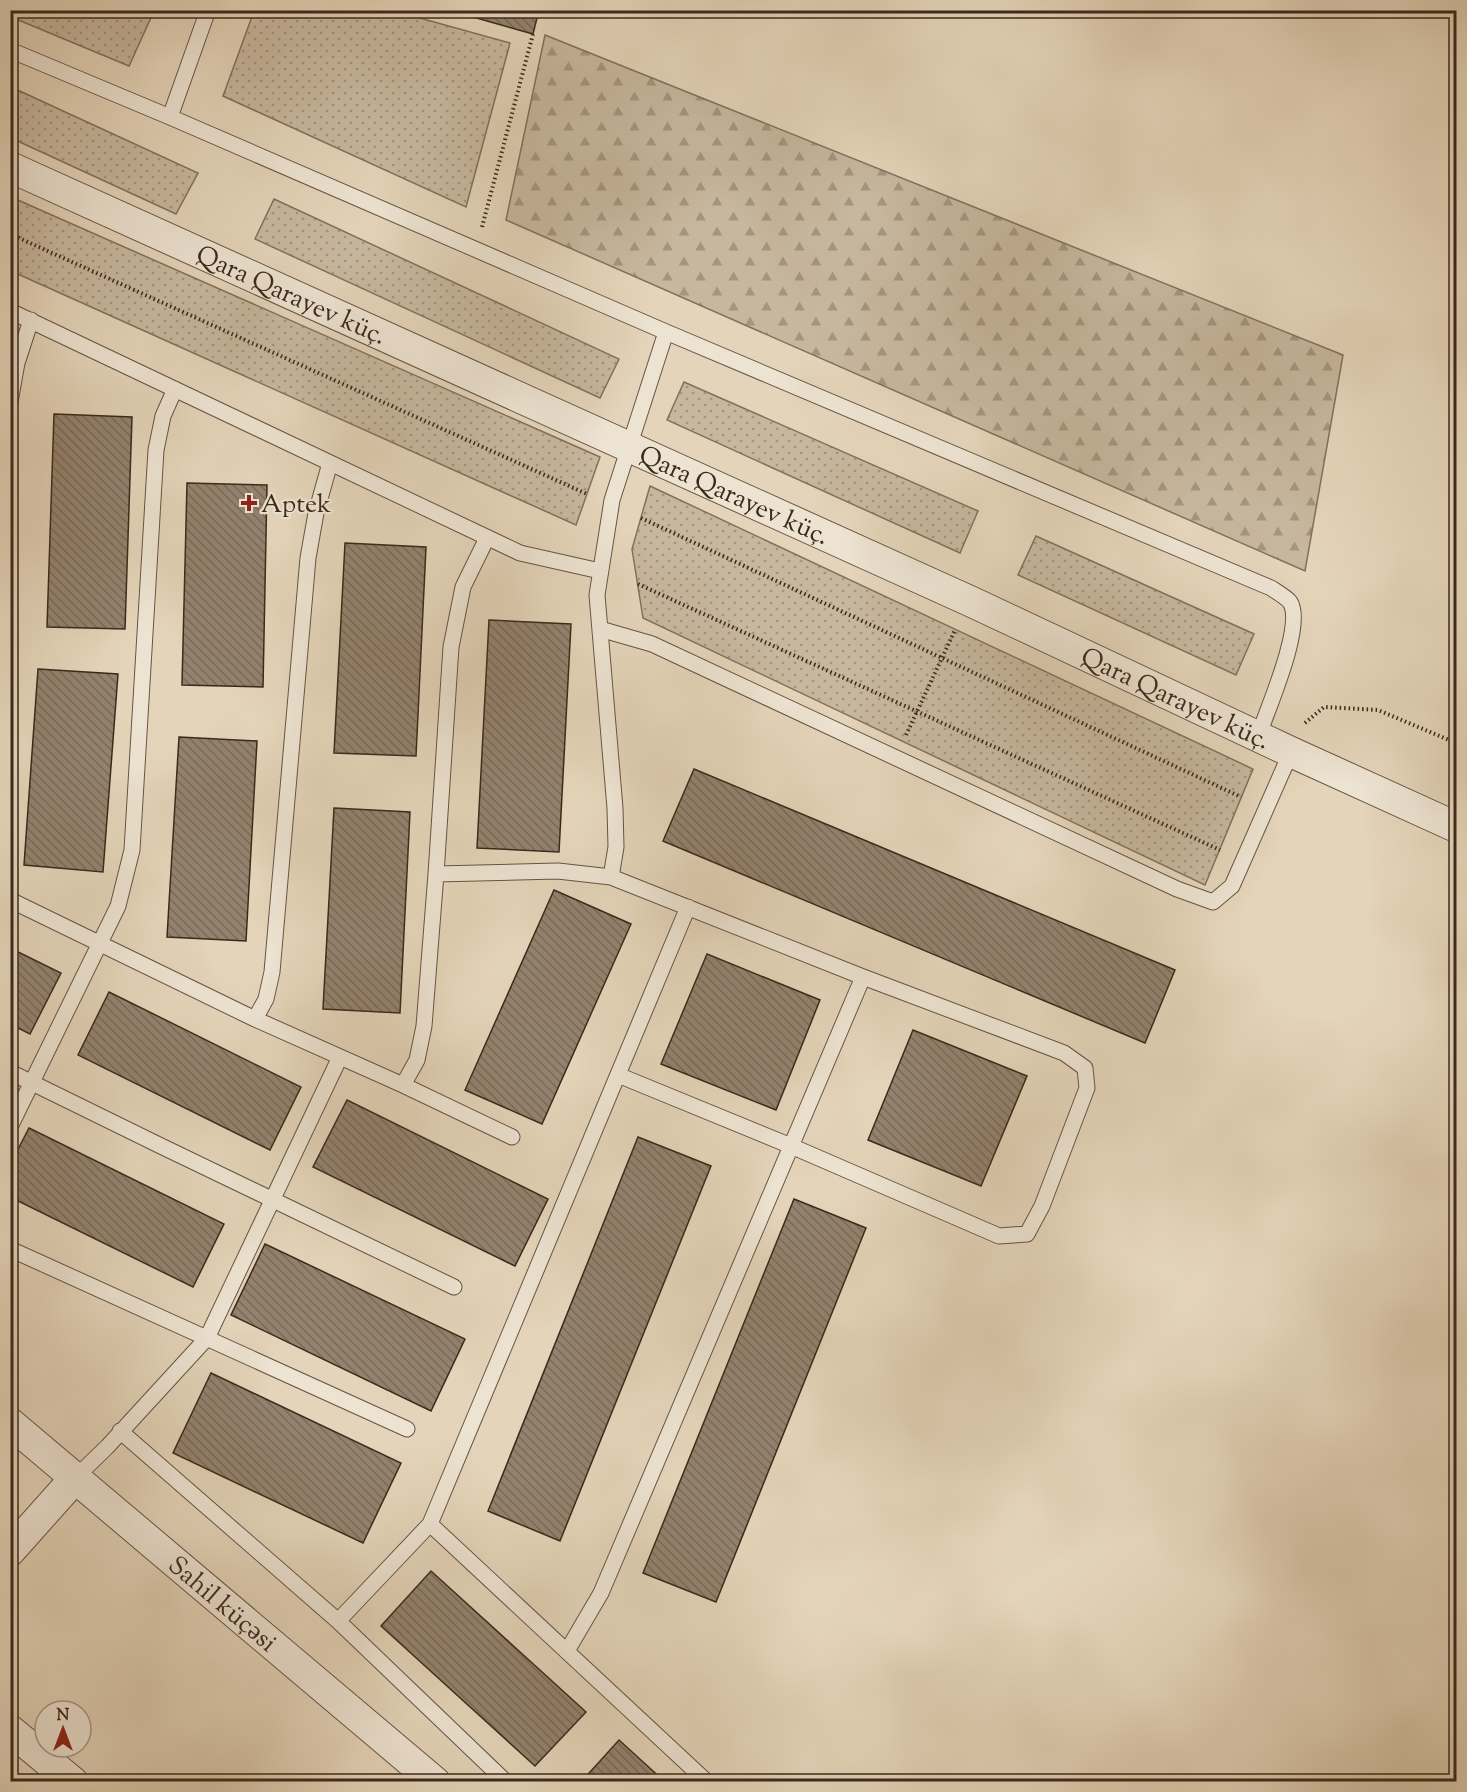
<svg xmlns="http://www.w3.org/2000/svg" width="1467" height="1792" font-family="'Sorts Mill Goudy',serif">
	<defs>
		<pattern id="green-dots" width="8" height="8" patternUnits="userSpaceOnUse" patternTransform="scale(1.5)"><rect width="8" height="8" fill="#c7b79e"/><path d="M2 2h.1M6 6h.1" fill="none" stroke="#a39580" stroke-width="1.8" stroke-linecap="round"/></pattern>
		<pattern id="forest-firs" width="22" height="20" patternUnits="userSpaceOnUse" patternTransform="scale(1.5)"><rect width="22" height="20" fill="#c7b79e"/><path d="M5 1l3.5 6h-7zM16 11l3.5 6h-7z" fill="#a39580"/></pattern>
		<pattern id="building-back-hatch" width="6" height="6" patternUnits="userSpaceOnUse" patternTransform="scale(1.5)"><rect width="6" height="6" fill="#93826e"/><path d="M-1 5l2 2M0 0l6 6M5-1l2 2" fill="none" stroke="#796a5a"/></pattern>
	</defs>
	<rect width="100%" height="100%" fill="#e4d4b9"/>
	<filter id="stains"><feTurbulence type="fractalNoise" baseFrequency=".00333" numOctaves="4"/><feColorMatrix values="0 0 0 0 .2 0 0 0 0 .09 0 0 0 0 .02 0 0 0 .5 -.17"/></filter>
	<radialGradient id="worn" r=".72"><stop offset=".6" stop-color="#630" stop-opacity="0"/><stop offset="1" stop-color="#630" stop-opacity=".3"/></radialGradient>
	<path fill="url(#green-dots)" stroke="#82705d" stroke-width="1.5" d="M10 11 11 10 154 11 129 66 11 17Z
		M254 11H398V12L510 43 466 207 223 96Z
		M11 87 198 173 176 214 11 138Z
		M11 197 600 457 576 525 11 271Z
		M274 199 619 359 600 398 255 239Z
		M684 382 978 511 960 553 667 420Z
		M650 486 1253 769 1205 885 643 618 632 549Z
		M1036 536 1254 634 1236 675 1018 575Z"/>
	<path fill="url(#forest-firs)" stroke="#82705d" stroke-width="1.5" d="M545 35 1343 355 1305 571 506 220Z"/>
	<path fill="url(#building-back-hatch)" stroke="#3c291c" stroke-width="1.5" d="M448 10H539L533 34Z
		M54 414 132 417 125 629 47 627Z
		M187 483 267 485 263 687 182 685Z
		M345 543 426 547 416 756 334 753Z
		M489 620 571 624 559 852 477 848Z
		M38 669 118 674 103 872 24 865Z
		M179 737 257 741 246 941 167 937Z
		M694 769 1175 970 1145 1043 663 841Z
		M334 808 410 812 400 1013 323 1009Z
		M554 890 631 924 542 1124 465 1090Z
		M10 948 61 973 30 1034 10 1024Z
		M707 954 820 1000 776 1110 661 1064Z
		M109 992 301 1087 270 1150 78 1055Z
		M913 1030 1027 1076 981 1186 868 1140Z
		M347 1100 548 1199 515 1266 313 1167Z
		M29 1128 224 1224 193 1287 10 1197V1165Z
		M638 1137 711 1166 560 1541 488 1511Z
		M794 1199 866 1228 716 1602 643 1573Z
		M265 1244 465 1339 431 1411 231 1315Z
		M211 1373 401 1463 363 1543 173 1453Z
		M431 1571 586 1712 535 1766 381 1626Z
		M619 1740 665 1782H581Z"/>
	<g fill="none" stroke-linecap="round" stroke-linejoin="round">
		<g stroke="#665443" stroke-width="17">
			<path id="service" d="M10 50 170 117 666 332 1271 588C1277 592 1286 597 1290 602 1305 625 1267 710 1258 737
				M170 117 208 10
				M10 311 520 553 600 571
				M10 402 17 363 31 320
				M600 629 652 644 1177 889 1213 902 1232 886 1291 752
				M436 874 558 871 611 877 863 977 1064 1053 1085 1068 1087 1088 1042 1206 1027 1234 999 1236 791 1146 618 1075
				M611 877 616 847 615 808 597 595 612 500 666 332
				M10 900 255 1019 403 1085 512 1137
				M255 1019 266 999 272 972 308 558 316 513 330 463
				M10 1072 163 1147 454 1287
				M403 1085 417 1060 424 1026 436 874 451 647 463 587 487 538
				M10 1127 118 906 132 850 156 450 163 416 175 389
				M10 1249 407 1429
				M120 1431 338 1621 506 1782
				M76 1477 107 1447 207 1338 340 1057
				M430 1524 707 1782
				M338 1621 430 1524 688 907
				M567 1651 601 1593 863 977"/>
		</g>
		<g stroke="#665443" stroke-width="32">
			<g id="minor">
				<path id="s1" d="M10 167 972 602 1291 752 1456 827"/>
				<path id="s2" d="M10 1423 435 1782"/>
				<path d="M10 1551 76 1477"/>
				<path d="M10 1730 73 1782"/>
			</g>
		</g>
		<path stroke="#3c291c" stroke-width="4" stroke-dasharray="1.5 3" stroke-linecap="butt" d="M482 227 533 34
			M10 234 587 494
			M641 518 1241 797
			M638 584 1220 850
			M1305 723 1324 707 1378 710 1456 743
			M906 735 955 630"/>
		<use href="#service" stroke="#ede3d2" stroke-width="15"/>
		<use href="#minor" stroke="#ede3d2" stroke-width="30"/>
	</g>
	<path fill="#8f2418" stroke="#ede3d2" stroke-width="2" d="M246 494h6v6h6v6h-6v6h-6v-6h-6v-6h6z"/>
	<g text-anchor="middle" stroke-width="4.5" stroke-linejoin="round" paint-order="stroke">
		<g font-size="26" fill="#3c291c" stroke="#ede3d2">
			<text dy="9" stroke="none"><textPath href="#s1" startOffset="309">Qara Qarayev küç.</textPath></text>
			<text dy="9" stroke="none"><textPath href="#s1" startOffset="795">Qara Qarayev küç.</textPath></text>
			<text dy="9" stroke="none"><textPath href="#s1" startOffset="1281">Qara Qarayev küç.</textPath></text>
			<text dy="9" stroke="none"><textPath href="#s2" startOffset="279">Sahil küçəsi</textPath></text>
		</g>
		<g font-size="26" fill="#3c291c" stroke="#ede3d2" text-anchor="start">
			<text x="261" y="512">Aptek</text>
		</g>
	</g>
	<rect width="1467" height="1792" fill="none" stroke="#e4d4b9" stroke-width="36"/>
	<rect x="12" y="12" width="1443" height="1768" fill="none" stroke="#3c291c" stroke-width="3"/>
	<rect x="18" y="18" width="1431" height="1756" fill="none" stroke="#3c291c" stroke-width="1.5"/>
	<g transform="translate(63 1729)"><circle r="28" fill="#ede3d2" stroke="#a69989" stroke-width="1.5"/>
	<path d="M0-4.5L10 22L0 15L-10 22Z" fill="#8f2418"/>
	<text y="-9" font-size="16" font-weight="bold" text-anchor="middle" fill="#3c291c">N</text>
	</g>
	<rect width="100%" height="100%" filter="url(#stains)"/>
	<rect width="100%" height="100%" fill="url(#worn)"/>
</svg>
